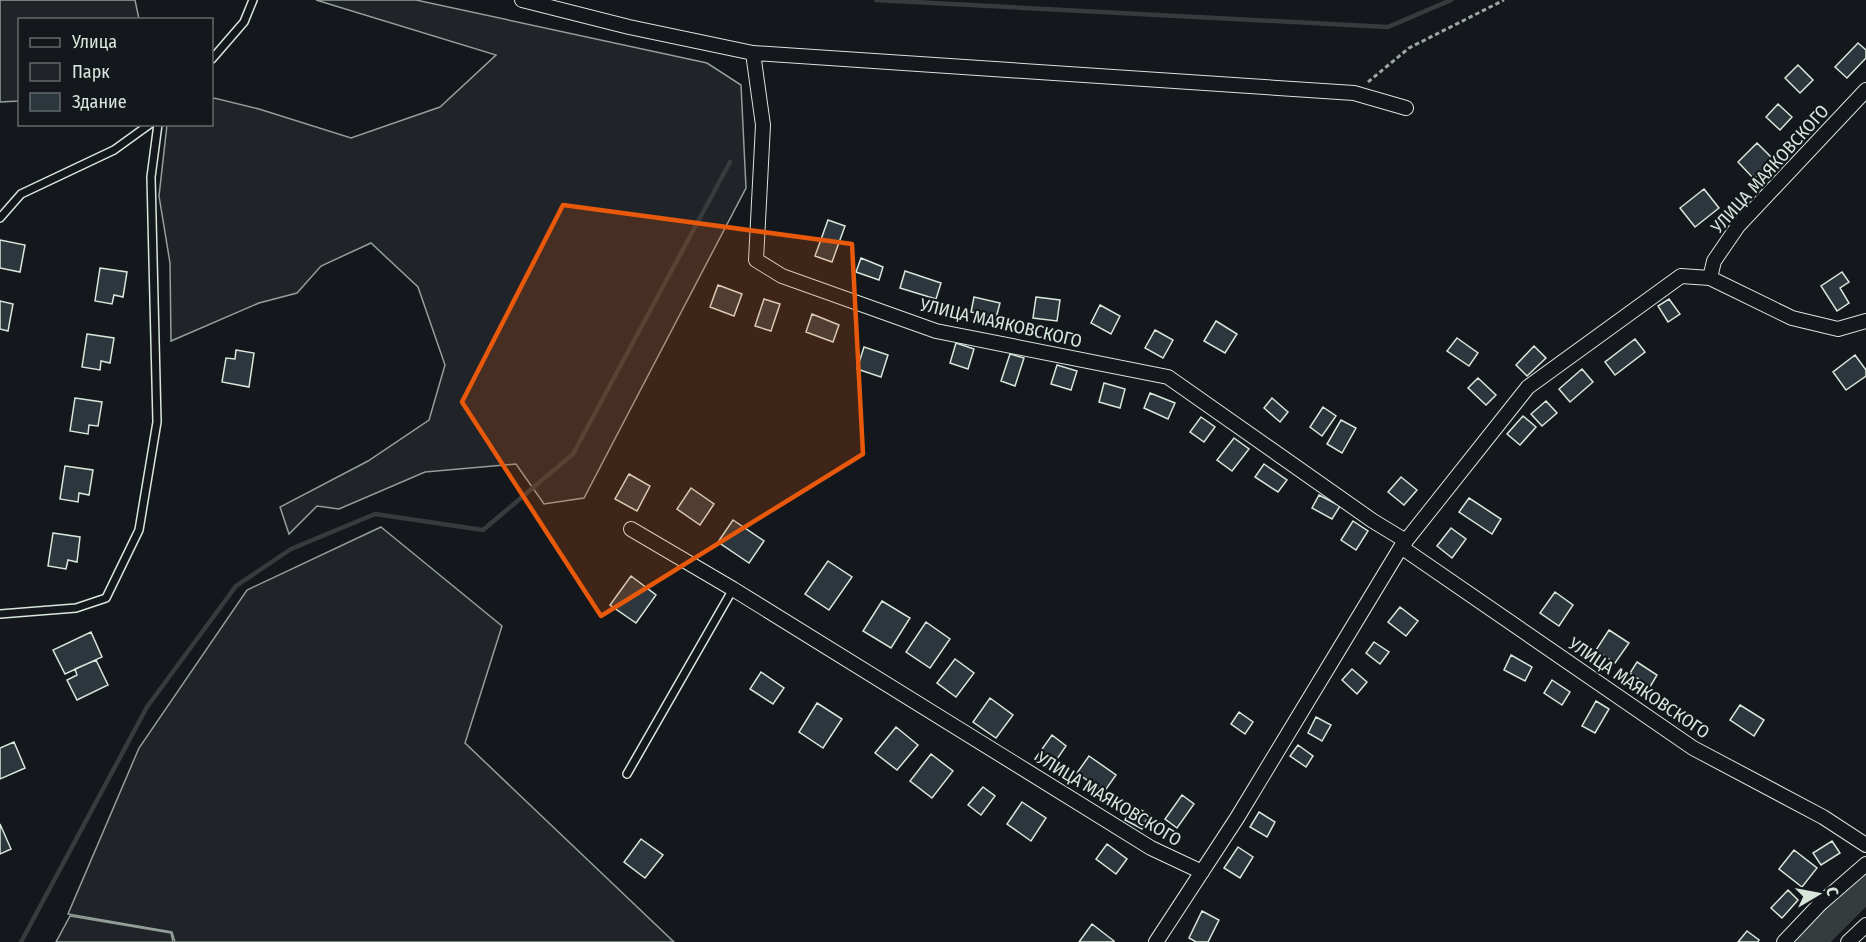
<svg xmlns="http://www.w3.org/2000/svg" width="1866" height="942" font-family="'Fira Sans Condensed',sans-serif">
	<rect width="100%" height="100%" fill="#14181c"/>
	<path fill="#202428" stroke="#939e99" stroke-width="1.5" d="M0 0H135L139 19 20 20 19 101 0 102Z
		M316 0H416L707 63 741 85 746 188 584 498 544 504 516 464 425 472 339 509 317 506 289 534 280 507 368 461 429 420 445 365 418 287 371 243 321 266 297 293 259 303 171 341 170 263 159 196 167 125 212 124V100L214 98 259 109 351 138 440 107 496 55Z
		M381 527 502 626 465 743 674 942H175L172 932 68 914 139 748 247 590Z
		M70 916 171 933 173 942H56Z"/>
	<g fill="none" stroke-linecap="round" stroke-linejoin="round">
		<path stroke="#363b3e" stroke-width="4.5" d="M876 0 1388 27 1451 0
			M21 942 147 707 236 586 291 549 375 514 483 530 573 454 730 162"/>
		<path stroke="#363b3e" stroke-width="28" d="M1811 942 1866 887"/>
	</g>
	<path fill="#2c363c" stroke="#d8e6dc" stroke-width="1.5" d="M1858 43 1866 50V58L1847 78 1835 67Z
		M1798 65 1813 80 1800 93 1785 78Z
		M1778 104 1792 117 1780 130 1766 117Z
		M1757 143 1774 160 1754 179 1738 162Z
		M1704 189 1719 208 1695 227 1680 208Z
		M828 220 845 226 832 262 815 256Z
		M0 240 25 245 20 272 0 268Z
		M861 258 883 267 879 280 856 272Z
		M100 268 127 272 123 297 114 295 112 304 95 301Z
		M905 271 941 283 936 299 900 288Z
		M1842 272 1849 282 1840 288 1849 303 1837 311 1821 286Z
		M718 285 742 294 734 316 710 307Z
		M974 297 1000 303 996 318 971 312Z
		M1036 297 1060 300 1057 321 1033 318Z
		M764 299 780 304 771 331 755 326Z
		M1669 299 1680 314 1668 322 1658 306Z
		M0 301 13 304 8 331 0 329Z
		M1100 305 1120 316 1111 334 1091 323Z
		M812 314 839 325 833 342 806 332Z
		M1216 321 1237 334 1225 353 1204 341Z
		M1155 330 1173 340 1163 358 1145 348Z
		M87 334 114 338 110 363 101 361 100 370 82 367Z
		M1457 338 1478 353 1469 366 1447 351Z
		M1635 339 1645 352 1615 375 1605 362Z
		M956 343 974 349 968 369 950 363Z
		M1534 346 1546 358 1527 376 1516 365Z
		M864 347 888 355 881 377 857 369Z
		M236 350 254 353 249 387 222 382 226 358 235 359Z
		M1010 354 1024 358 1015 386 1001 381Z
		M1855 355 1866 370V376L1846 390 1833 372Z
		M1057 365 1077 371 1071 390 1051 384Z
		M1582 369 1593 382 1570 402 1559 389Z
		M1478 378 1496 395 1486 405 1468 388Z
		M1104 383 1125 389 1120 408 1099 402Z
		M1150 393 1175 403 1168 419 1144 408Z
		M75 398 102 402 98 426 89 425 88 434 70 431Z
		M1272 398 1288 412 1280 422 1264 408Z
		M1546 401 1557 413 1542 426 1531 414Z
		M1323 407 1336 416 1322 436 1310 427Z
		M1523 416 1536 427 1520 445 1507 434Z
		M1201 417 1215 427 1204 442 1190 432Z
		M1341 420 1356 428 1342 453 1327 444Z
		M1234 438 1249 449 1232 471 1217 460Z
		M1264 464 1287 480 1278 492 1255 477Z
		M65 466 93 470 89 495 79 493 78 502 60 499Z
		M629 474 650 486 637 511 615 499Z
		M1401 477 1417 490 1404 505 1388 492Z
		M691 488 714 504 700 525 677 509Z
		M1319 495 1340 506 1332 519 1312 508Z
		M1469 498 1501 519 1492 534 1459 512Z
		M733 520 764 541 749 563 718 542Z
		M1353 521 1368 531 1356 550 1341 540Z
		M1451 528 1466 539 1452 558 1437 546Z
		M53 533 80 537 77 562 68 560 66 569 48 566Z
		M828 561 852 577 829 610 805 594Z
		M631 576 656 595 636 623 610 605Z
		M1555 592 1573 605 1559 626 1540 613Z
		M882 601 910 618 891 648 863 631Z
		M1400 607 1418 621 1406 636 1388 622Z
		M926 622 950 639 930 668 906 652Z
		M1609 630 1629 643 1615 663 1596 650Z
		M91 632 102 657 65 674 53 650Z
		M1374 642 1389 652 1380 664 1366 653Z
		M1511 655 1532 667 1525 681 1504 670Z
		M955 659 974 673 956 697 937 683Z
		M96 660 108 685 77 700 67 680 77 675 75 669Z
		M1637 662 1657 675 1650 687 1630 673Z
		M1352 669 1367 682 1357 694 1342 680Z
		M761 672 784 688 773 704 750 689Z
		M1552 680 1570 692 1562 705 1544 693Z
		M990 698 1013 715 996 738 973 722Z
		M1596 701 1609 709 1595 733 1582 726Z
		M817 703 842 719 823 748 799 732Z
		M1740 705 1764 720 1754 736 1730 720Z
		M1239 712 1253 722 1245 734 1231 724Z
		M1316 717 1331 725 1322 741 1308 733Z
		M896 727 918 745 897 770 875 753Z
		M1052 735 1066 746 1050 769 1035 759Z
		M14 742 25 768 0 779V748Z
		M1298 745 1313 756 1306 767 1290 756Z
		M931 754 953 771 932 798 910 781Z
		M1089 756 1116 775 1104 792 1077 773Z
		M983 787 995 796 981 815 968 805Z
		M1182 795 1194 804 1177 828 1165 819Z
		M1022 802 1046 818 1031 841 1007 824Z
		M1133 806 1149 814 1142 829 1125 820Z
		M1259 812 1275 822 1267 837 1250 827Z
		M0 824 11 849 0 854Z
		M641 839 663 855 645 878 624 862Z
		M1832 841 1840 853 1821 865 1813 853Z
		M1107 844 1127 859 1116 874 1096 859Z
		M1238 847 1253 857 1240 878 1224 868Z
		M1794 850 1817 868 1802 887 1779 869Z
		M1788 890 1798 900 1782 918 1771 908Z
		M1202 911 1219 920 1208 942H1196L1189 938Z
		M1092 924 1114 941V942H1079Z
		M1747 931 1759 940 1758 942H1738Z"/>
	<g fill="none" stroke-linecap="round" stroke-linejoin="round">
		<g stroke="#d8e6dc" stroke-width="10">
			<path id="service" d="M212 59 244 22 253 0
				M0 218 21 194 114 150 150 124
				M0 614 76 608 106 598 139 530 157 422 151 177 158 124
				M627 774 733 589"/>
		</g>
		<g stroke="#d8e6dc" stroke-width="16">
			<path id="minor" d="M522 0 629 27 753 53 1354 93 1406 108
				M753 53 763 125 756 260 782 276 936 331 1168 377 1373 521 1406 541
				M1710 278 1714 261 1738 226 1866 90
				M631 529 733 589 1151 848 1202 872
				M1401 547 1693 748 1823 817 1866 845
				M1156 942 1237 818 1401 547 1528 387 1681 276 1710 278 1792 318 1838 329 1866 321
				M1784 942 1820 904 1866 864
				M1848 942 1866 925"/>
		</g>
		<path stroke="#9da8a2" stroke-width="3" stroke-dasharray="4.5 3" stroke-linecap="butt" d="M1368 82 1409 48 1504 0"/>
		<use href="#service" stroke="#14181c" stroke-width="7"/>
		<use href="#minor" stroke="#14181c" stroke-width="14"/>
	</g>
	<path fill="#e8590c" fill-opacity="0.2" stroke="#e8590c" stroke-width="4.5" stroke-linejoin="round" d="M563 205 852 244 863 454 601 616 462 402Z"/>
	<g text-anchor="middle" stroke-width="4.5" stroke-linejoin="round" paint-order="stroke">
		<g font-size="18" fill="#d8e6dc" stroke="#14181c">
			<text transform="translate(1770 169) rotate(-48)" y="6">УЛИЦА МАЯКОВСКОГО</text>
			<text transform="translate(1001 323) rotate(13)" y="6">УЛИЦА МАЯКОВСКОГО</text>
			<text transform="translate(1639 688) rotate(34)" y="6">УЛИЦА МАЯКОВСКОГО</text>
			<text transform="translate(1109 799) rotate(31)" y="6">УЛИЦА МАЯКОВСКОГО</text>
		</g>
	</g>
	<rect x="18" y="18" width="195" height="108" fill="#14181c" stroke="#626a69" stroke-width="1.5"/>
	<rect x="30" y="38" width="30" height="9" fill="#14181c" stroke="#626a69" stroke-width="1.5"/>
	<text x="72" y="48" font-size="18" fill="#d8e6dc">Улица</text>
	<rect x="30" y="63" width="30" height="18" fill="#202428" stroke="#626a69" stroke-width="1.5"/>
	<text x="72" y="78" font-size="18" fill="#d8e6dc">Парк</text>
	<rect x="30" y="93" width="30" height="18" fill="#2c363c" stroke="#626a69" stroke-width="1.5"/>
	<text x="72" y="108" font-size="18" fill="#d8e6dc">Здание</text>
	<g transform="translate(1818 894) rotate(80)" stroke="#14181c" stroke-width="4.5" paint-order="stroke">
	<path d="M0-4.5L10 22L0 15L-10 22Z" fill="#d8e6dc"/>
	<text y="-9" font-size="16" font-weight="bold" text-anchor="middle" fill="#d8e6dc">С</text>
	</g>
</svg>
